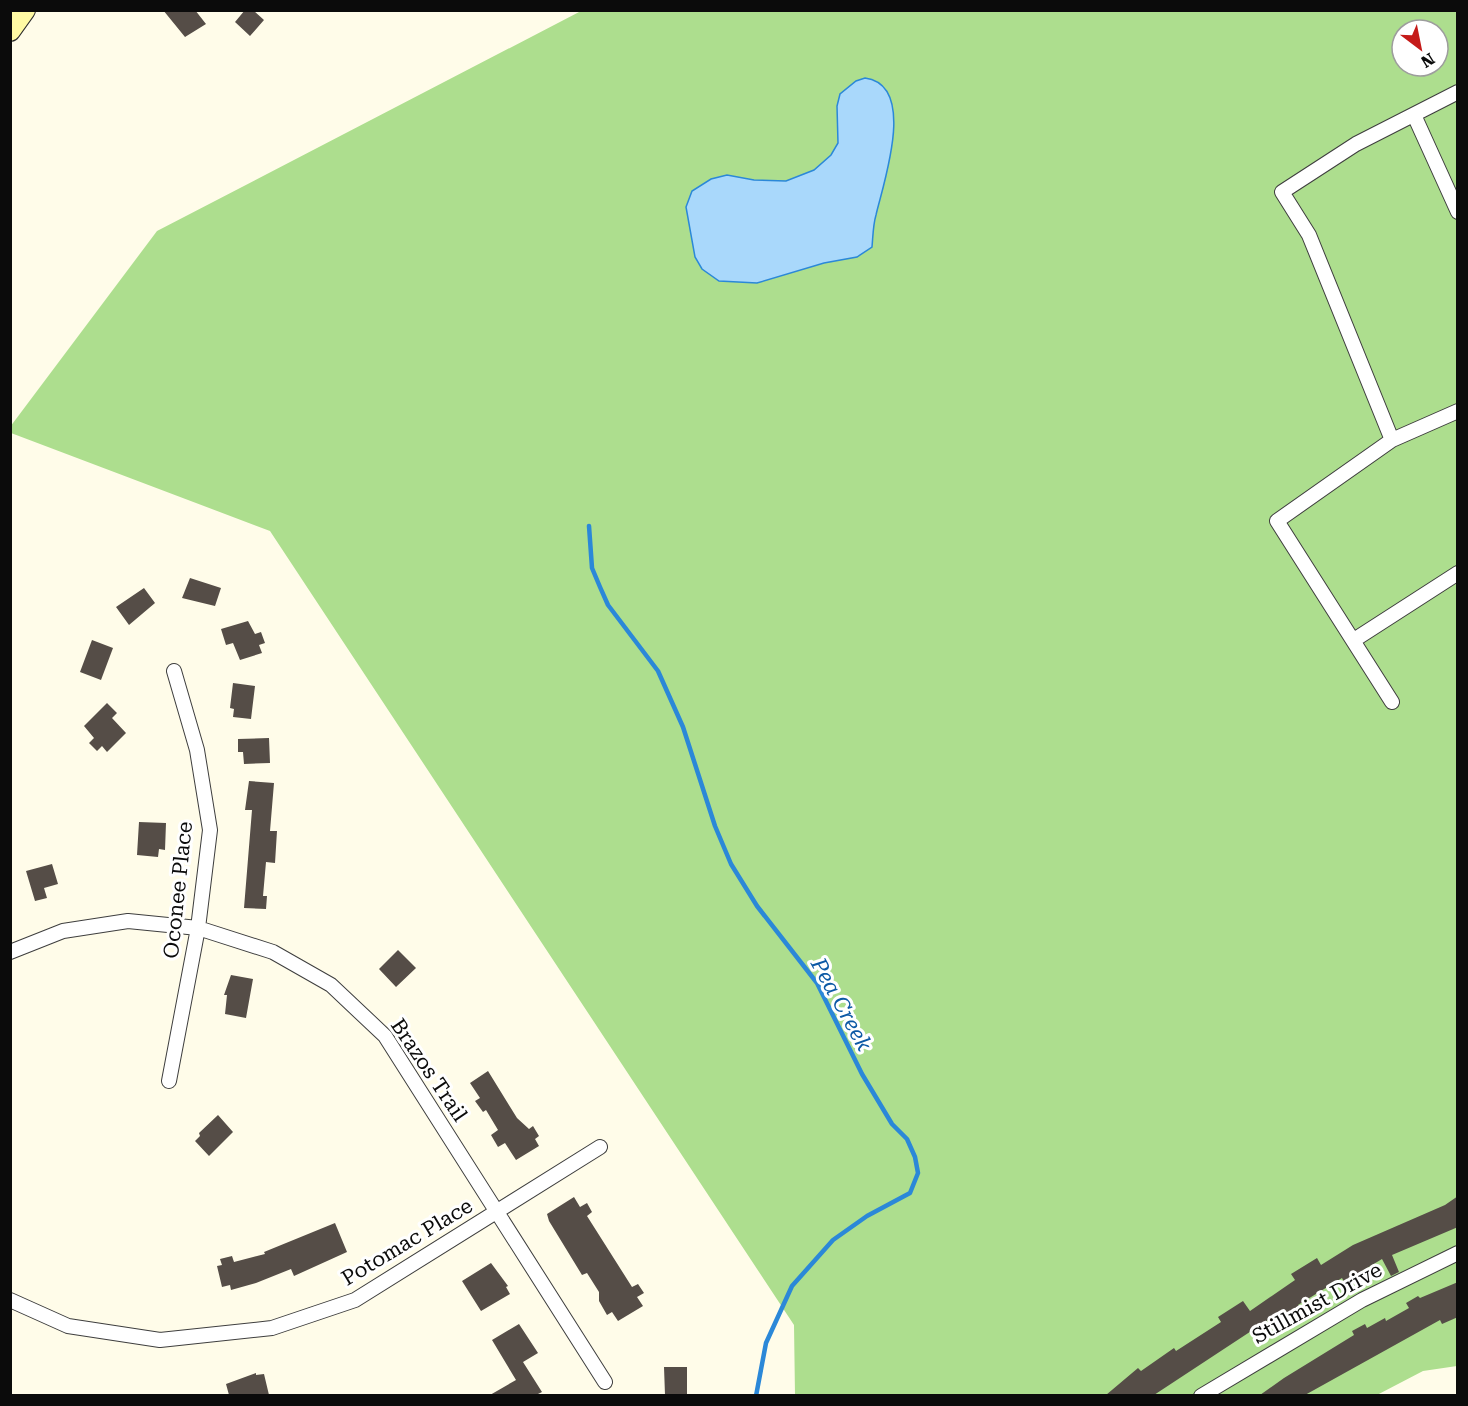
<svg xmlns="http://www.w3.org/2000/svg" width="1468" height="1406" font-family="'Roboto Serif',serif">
	<rect width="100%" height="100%" fill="#fffce9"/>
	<path fill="#adde8e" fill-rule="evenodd" d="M581 11H1457V1366L1423 1371 1375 1396 795 1395 794 1325 270 531 11 433 10 427 157 231ZM1402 30H1438V66H1402Z"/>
	<path fill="#a9d8fb" stroke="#2b88d8" stroke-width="1.5" d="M865 78C918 85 883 184 876 215 873 225 873 236 872 247L857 257 824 263 757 283 719 281 702 269 695 257 686 207 692 191 711 179 727 175 754 180 786 181 814 170 831 155 838 143 837 106 840 94 856 81Z"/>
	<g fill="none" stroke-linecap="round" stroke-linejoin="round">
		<path stroke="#2b88d8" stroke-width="4.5" d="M589 526 592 568 600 587 608 605 658 671 683 727 715 826 731 864 757 906 817 983 862 1074 892 1124 907 1139 915 1157 918 1173 910 1193 867 1216 833 1240 792 1286 766 1343 756 1396"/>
	</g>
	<path fill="#554d47" d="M163 10H195L206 24 185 37Z
		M245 10H253L264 20 250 36 235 22Z
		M190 578 221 588 215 606 182 598Z
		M144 588 155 603 129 625 116 607Z
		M248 621 255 634 261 632 265 643 259 645 262 653 240 660 233 643 226 645 221 629Z
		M92 640 113 648 101 680 80 672Z
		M233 683 255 686 251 719 233 717 234 709 230 708Z
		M107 703 117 713 112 718 126 733 107 752 102 746 97 751 89 743 94 738 84 726Z
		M269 738 270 763 244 764 243 752H238V739Z
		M249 781 274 783 270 831H277L275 863 266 862 263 896H267L266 909 244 908 252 810H245Z
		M139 822 166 823 165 850 159 849 158 857 137 855Z
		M52 864 58 884 44 888 47 898 35 901 26 871Z
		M398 950 416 968 396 987 379 969Z
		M231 975 253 979 246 1018 225 1014 227 995H224Z
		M488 1071 517 1118 529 1129 533 1126 539 1136 535 1139 539 1146 516 1160 505 1143 498 1147 491 1135 498 1130 486 1110 483 1112 475 1101 480 1098 470 1083Z
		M218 1115 233 1132 209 1156 195 1141 200 1136 199 1133Z
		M1458 1196V1227L1392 1255 1399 1272 1391 1276 1382 1259 1344 1282 1342 1278 1298 1305 1301 1308 1273 1327 1268 1320 1154 1395H1106L1138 1368 1141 1371 1174 1348 1176 1351 1221 1322 1218 1317 1243 1301 1250 1311 1295 1280 1291 1274 1317 1258 1321 1265 1353 1245 1445 1205Z
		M574 1197 580 1207 587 1203 592 1212 587 1216 632 1287 638 1284 644 1293 637 1297 643 1306 618 1321 612 1312 607 1315 599 1301V1292L587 1273 582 1275 549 1221 547 1214Z
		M335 1223 347 1252 294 1276 291 1269 256 1283 231 1290 230 1285 222 1287 217 1266 222 1265 220 1259 232 1256 234 1262 265 1254 264 1252Z
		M491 1263 508 1286 506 1287 510 1294 481 1311 462 1281Z
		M1458 1282V1317L1442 1324 1440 1320 1305 1395H1260L1284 1378 1354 1335 1352 1331 1365 1324 1367 1328 1385 1318 1386 1321 1409 1308 1406 1303 1418 1296 1420 1298Z
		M519 1324 538 1353 523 1362 542 1392 536 1395H490L516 1380 492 1340Z
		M664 1367H687V1395H665Z
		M256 1373V1375L264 1374 269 1395H229L226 1384Z"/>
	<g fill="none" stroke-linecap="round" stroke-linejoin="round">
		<g stroke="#3e3e3e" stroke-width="16">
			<path id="street" d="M1414 115 1458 212
				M1392 440 1309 235 1282 192 1356 144 1458 92
				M1354 640 1458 573
				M1392 702 1277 521 1392 440 1458 411
				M10 952 63 931 128 921 198 928 273 952 331 985 385 1036 605 1382
				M169 1081 198 928 210 830 197 750 174 671
				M10 1300 68 1326 160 1340 272 1328 355 1300 600 1147
				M1201 1396 1362 1300 1458 1253"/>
		</g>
		<g stroke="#2d2d2d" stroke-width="22">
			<path id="secondary" d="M10 31 25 10"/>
		</g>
		<use href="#street" stroke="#fff" stroke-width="14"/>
		<use href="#secondary" stroke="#fffaa4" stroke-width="20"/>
	</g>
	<g text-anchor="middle" stroke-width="6" stroke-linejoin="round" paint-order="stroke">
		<g font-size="21" fill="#0b0b0b" stroke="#fff">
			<text transform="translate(178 890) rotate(-84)" y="7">Oconee Place</text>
			<text transform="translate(429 1070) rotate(56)" y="7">Brazos Trail</text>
			<text transform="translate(407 1242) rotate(-31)" y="7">Potomac Place</text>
			<text transform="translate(1317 1303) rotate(-29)" y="7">Stillmist Drive</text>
		</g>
		<g font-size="22" font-style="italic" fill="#0c59a5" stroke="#fff">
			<text transform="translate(842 1004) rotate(61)" y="8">Pea Creek</text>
		</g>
	</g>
	<rect width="1468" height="1406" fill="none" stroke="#0b0b0b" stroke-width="24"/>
	<g transform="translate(1420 48) rotate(148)"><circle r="28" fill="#ffffff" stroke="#9d9d9d" stroke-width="1.5"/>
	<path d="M0-4.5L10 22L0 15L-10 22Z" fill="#c51b19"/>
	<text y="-9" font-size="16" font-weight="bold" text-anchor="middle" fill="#0b0b0b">N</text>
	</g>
</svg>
